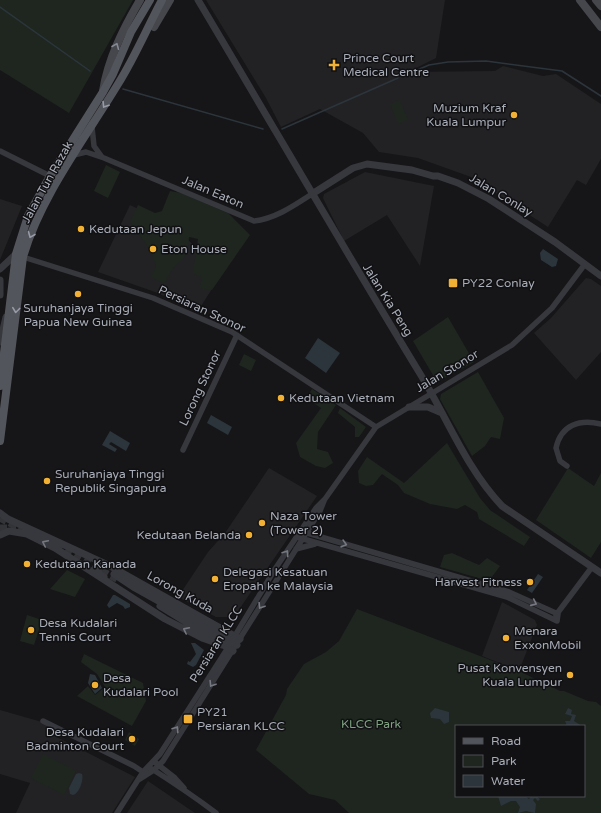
<svg xmlns="http://www.w3.org/2000/svg" width="601" height="813" font-family="'Varela Round',sans-serif">
	<rect width="100%" height="100%" fill="#161618"/>
	<path fill="#222225" d="M206 0H445L436 58 408 72 495 71 503 66 543 76 556 74 601 104V159L586 185 577 180 548 227 471 177 418 158 379 152 363 133 320 109 281 127 266 98Z
		M365 172 434 186 420 266 387 215 344 241 323 198 324 194Z
		M0 199 22 206 0 260Z
		M130 205 174 226 222 273 198 311 155 292 98 272Z
		M586 278 591 279 601 286V352L576 380 534 333 551 318Z
		M269 468 317 496 238 611 227 617H216L178 597 208 552 225 533Z
		M502 602 535 620 537 625 519 671 482 656Z
		M0 710 49 724 47 732 135 777 112 813H16L30 783 0 774Z
		M148 781 195 813H127Z"/>
	<path fill="#1e261f" fill-rule="evenodd" d="M0 0H133L69 113 0 70Z
		M400 100 408 120 398 124 390 104Z
		M106 165 120 172 108 198 94 191Z
		M170 191 181 193 228 213 250 235 212 290 199 288 202 278 193 273 198 239 189 237 188 251 184 258 172 269 165 284 151 277 156 266 150 250 130 222 138 205 155 213 162 211Z
		M448 317 474 362 437 382 413 341Z
		M244 354 256 360 251 371 239 365Z
		M478 372 504 418 500 439 491 437 485 446 472 456 440 399 441 394Z
		M312 389 336 405 318 432 317 449 328 452 333 463 325 468 316 466 300 457 296 443 321 408 306 398Z
		M340 408 366 427 359 437H355V427L338 413Z
		M447 443 480 498 490 510 530 537 524 546 479 519 477 512 465 505 457 509 430 504 404 493 398 485 382 474 373 485 366 486 359 483 358 471 367 457 404 483Z
		M568 468 594 486 601 473V542L591 558 536 520Z
		M452 553 479 565 487 558 500 566 489 581 440 567 444 555Z
		M67 570 85 579 75 597 50 589Z
		M357 609 519 671 560 691H564L588 701 596 702 601 706V813H349L335 800 309 794 256 750 286 695 287 689 304 664 326 652 339 641ZM456 726H584V796H456Z
		M27 615 42 620 34 645 20 641Z
		M84 654 143 683 146 701 132 726 77 696 88 686 95 695 105 687 97 674 81 662Z
		M129 732 139 739 135 746 125 740Z
		M43 754 76 771 64 795 31 778Z"/>
	<path fill="#2c353c" d="M543 249 558 259 556 266 552 267 541 260 540 253Z
		M318 338 340 353 326 373 305 358Z
		M211 415 232 427 228 435 207 423Z
		M110 431 130 443 126 451 111 442 109 444 117 449 115 452 102 445Z
		M538 574 543 577 532 593 527 590Z
		M115 595 130 604V607L125 609 123 606 117 603 109 608 107 605 113 595Z
		M191 643H195L204 650 196 665 193 667 187 664 188 661 190 662 196 654Z
		M90 674 95 675 102 688 95 694 88 683Z
		M435 708 449 712V722L444 724 440 719 431 718 430 713Z
		M568 708 572 710 571 714 576 715 574 721 582 726H567L565 721H570L572 716 565 714Z
		M79 773 82 774C84 780 79 794 73 795L70 794 69 788 76 774Z
		M498 796H525L529 799 531 796H536L540 799 538 801 535 798 533 800 536 804 535 813 526 811 518 813 520 807 516 801H511L501 806Z"/>
	<g fill="none" stroke-linecap="round" stroke-linejoin="round">
		<path stroke="#2c353c" stroke-width="1.5" d="M0 7 90 71
			M403 76 429 65 448 62 486 61 562 71 601 96
			M123 89 263 129
			M282 129 398 78"/>
		<path stroke="#333438" stroke-width="7" stroke-dasharray="7 3.5" stroke-linecap="butt" d="M0 518 30 534
			M0 528H16
			M56 545 120 581"/>
		<path stroke="#37383d" stroke-width="5.5" d="M92 127 94 146 102 157
			M0 151 50 176
			M74 155 86 152 104 158 254 221C275 219 295 205 312 194
			M23 257 153 298 232 332 376 427
			M183 450 237 335
			M567 466 560 461 556 448C561 425 579 419 601 424
			M304 532 509 592 558 614
			M300 538 507 597 557 621 558 614
			M296 549 315 544
			M556 615 592 567
			M233 639 275 569 316 508 325 499 376 427 512 345 552 308 585 264
			M43 721 134 766 146 774
			M156 763 175 778 184 788
			M152 769C174 783 195 797 216 813
			M140 779 154 770 163 761 320 511 324 501
			M117 813 143 772 160 754 229 646"/>
		<path stroke="#37383d" stroke-width="7" d="M198 0C272 124 344 249 419 372 447 417 465 467 502 506L601 573
			M312 194 353 168 367 164 412 170 433 176H438L458 183 489 199 555 242 601 276
			M0 269 16 254
			M0 280V295
			M0 342 6 317
			M409 407H428L442 413
			M0 513 8 519 110 566 240 639
			M0 535 9 531 27 534 55 548 165 619 202 638 222 645
			M114 574 135 588 237 645
			M104 577 99 574 98 568 101 564 108 565
			M160 606 233 651"/>
		<path stroke="#45474d" stroke-width="8" d="M580 0 601 27
			M596 0 601 6
			M154 27 170 0
			M103 91C108 59 123 29 140 0"/>
		<path stroke="#53555c" stroke-width="8" d="M0 386 16 254 28 216 50 176 103 92 113 74 131 32 150 0
			M0 441 23 257C40 197 86 137 118 84 135 57 147 28 162 0"/>
	</g>
	<defs><path id="oneway-chevron" d="M-2-3.5L2.5 0L-2 3.5" fill="none" stroke-width="1.6" stroke-linecap="round" stroke-linejoin="round"/></defs>
	<use stroke="#858993" href="#oneway-chevron" transform="translate(116 46) rotate(-68)"/>
	<g stroke="#979ba6">
		<use href="#oneway-chevron" transform="translate(105 105) rotate(122)"/>
		<use href="#oneway-chevron" transform="translate(31 235) rotate(112)"/>
		<use href="#oneway-chevron" transform="translate(16 310) rotate(97)"/>
	</g>
	<g stroke="#757881">
		<use href="#oneway-chevron" transform="translate(45 543) rotate(-154)"/>
		<use href="#oneway-chevron" transform="translate(344 544) rotate(16)"/>
		<use href="#oneway-chevron" transform="translate(286 553) rotate(-56)"/>
		<use href="#oneway-chevron" transform="translate(534 603) rotate(24)"/>
		<use href="#oneway-chevron" transform="translate(261 606) rotate(122)"/>
		<use href="#oneway-chevron" transform="translate(186 630) rotate(-153)"/>
		<use href="#oneway-chevron" transform="translate(212 684) rotate(122)"/>
		<use href="#oneway-chevron" transform="translate(176 729) rotate(-57)"/>
	</g>
	<g fill="#f2b134" stroke="#111113" stroke-width="1.5">
		<path d="M332 59h4v4h4v4h-4v4h-4v-4h-4v-4h4z"/>
		<circle cx="514" cy="115" r="4"/>
		<circle cx="81" cy="229" r="4"/>
		<circle cx="153" cy="249" r="4"/>
		<rect x="448" y="278" width="10" height="10" rx="2"/>
		<circle cx="78" cy="294" r="4"/>
		<circle cx="281" cy="398" r="4"/>
		<circle cx="47" cy="481" r="4"/>
		<circle cx="262" cy="523" r="4"/>
		<circle cx="249" cy="535" r="4"/>
		<circle cx="27" cy="564" r="4"/>
		<circle cx="215" cy="579" r="4"/>
		<circle cx="530" cy="582" r="4"/>
		<circle cx="31" cy="630" r="4"/>
		<circle cx="506" cy="638" r="4"/>
		<circle cx="570" cy="675" r="4"/>
		<circle cx="95" cy="685" r="4"/>
		<rect x="183" y="714" width="10" height="10" rx="2"/>
		<circle cx="132" cy="739" r="4"/>
	</g>
	<g text-anchor="middle" stroke-width="3" stroke-linejoin="round" paint-order="stroke">
		<g font-size="12" fill="#a8adb8" stroke="#111113" text-anchor="start">
			<text x="343" y="62">Prince Court<tspan x="343" dy="14">Medical Centre</tspan></text>
			<text x="506" y="112" text-anchor="end">Muzium Kraf<tspan x="506" dy="14">Kuala Lumpur</tspan></text>
			<text x="89" y="233">Kedutaan Jepun</text>
			<text x="161" y="253">Eton House</text>
			<text x="462" y="287">PY22 Conlay</text>
			<text x="78" y="312" text-anchor="middle">Suruhanjaya Tinggi<tspan x="78" dy="14">Papua New Guinea</tspan></text>
			<text x="289" y="402">Kedutaan Vietnam</text>
			<text x="55" y="478">Suruhanjaya Tinggi<tspan x="55" dy="14">Republik Singapura</tspan></text>
			<text x="270" y="520">Naza Tower<tspan x="270" dy="14">(Tower 2)</tspan></text>
			<text x="241" y="539" text-anchor="end">Kedutaan Belanda</text>
			<text x="35" y="568">Kedutaan Kanada</text>
			<text x="223" y="576">Delegasi Kesatuan<tspan x="223" dy="14">Eropah ke Malaysia</tspan></text>
			<text x="522" y="586" text-anchor="end">Harvest Fitness</text>
			<text x="39" y="627">Desa Kudalari<tspan x="39" dy="14">Tennis Court</tspan></text>
			<text x="514" y="635">Menara<tspan x="514" dy="14">ExxonMobil</tspan></text>
			<text x="562" y="672" text-anchor="end">Pusat Konvensyen<tspan x="562" dy="14">Kuala Lumpur</tspan></text>
			<text x="103" y="682">Desa<tspan x="103" dy="14">Kudalari Pool</tspan></text>
			<text x="197" y="716">PY21<tspan x="197" dy="14">Persiaran KLCC</tspan></text>
			<text x="124" y="736" text-anchor="end">Desa Kudalari<tspan x="124" dy="14">Badminton Court</tspan></text>
		</g>
		<g font-size="12" fill="#a8adb8" stroke="#111113">
			<text transform="translate(47 182) rotate(-61)" y="4">Jalan Tun Razak</text>
			<text transform="translate(213 192) rotate(23)" y="4">Jalan Eaton</text>
			<text transform="translate(501 195) rotate(31)" y="4">Jalan Conlay</text>
			<text transform="translate(388 300) rotate(58)" y="4">Jalan Kia Peng</text>
			<text transform="translate(202 309) rotate(25)" y="4">Persiaran Stonor</text>
			<text transform="translate(447 371) rotate(-31)" y="4">Jalan Stonor</text>
			<text transform="translate(200 388) rotate(-65)" y="4">Lorong Stonor</text>
			<text transform="translate(180 592) rotate(29)" y="4">Lorong Kuda</text>
			<text transform="translate(216 644) rotate(-58)" y="4">Persiaran KLCC</text>
		</g>
		<g font-size="12" fill="#7fa381" stroke="#111113">
			<text x="371" y="728">KLCC Park</text>
		</g>
	</g>
	<rect x="455" y="725" width="130" height="72" fill="#111113" stroke="#4d4f55"/>
	<rect x="463" y="738" width="20" height="6" fill="#53555c" stroke="#4d4f55"/>
	<text x="491" y="745" font-size="12" fill="#a8adb8">Road</text>
	<rect x="463" y="755" width="20" height="12" fill="#1e261f" stroke="#4d4f55"/>
	<text x="491" y="765" font-size="12" fill="#a8adb8">Park</text>
	<rect x="463" y="775" width="20" height="12" fill="#2c353c" stroke="#4d4f55"/>
	<text x="491" y="785" font-size="12" fill="#a8adb8">Water</text>
</svg>
